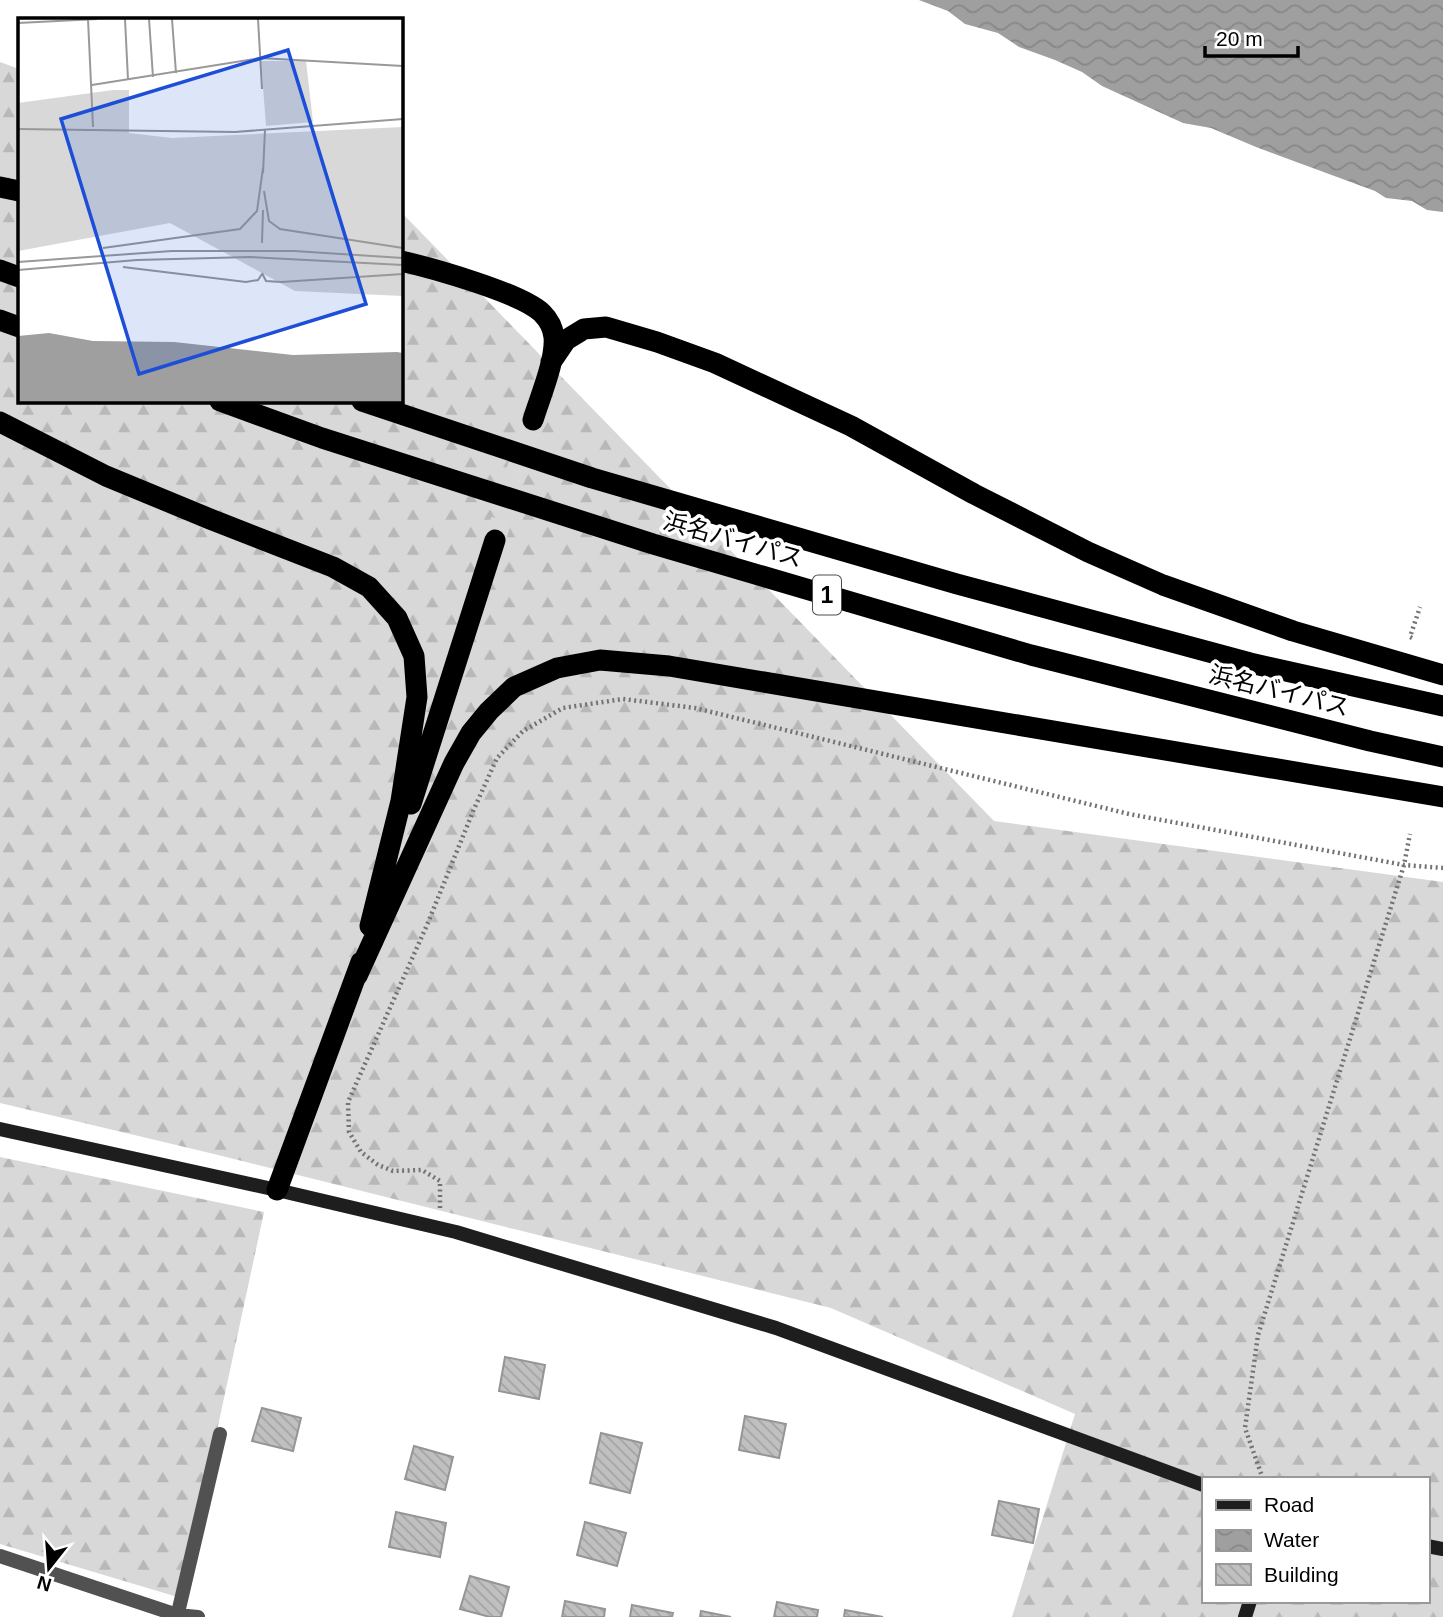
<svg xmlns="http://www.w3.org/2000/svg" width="1443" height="1617" font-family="Helvetica,'Noto Sans JP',sans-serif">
	<defs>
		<pattern id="forest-firs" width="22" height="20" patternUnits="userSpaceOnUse" patternTransform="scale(1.75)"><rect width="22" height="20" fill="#d8d8d8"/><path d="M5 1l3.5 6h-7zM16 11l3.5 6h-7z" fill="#b8b8b8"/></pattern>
		<pattern id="water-waves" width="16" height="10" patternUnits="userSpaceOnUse" patternTransform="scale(1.75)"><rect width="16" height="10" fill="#9f9f9f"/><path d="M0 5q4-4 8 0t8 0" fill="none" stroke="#878787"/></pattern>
		<pattern id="building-back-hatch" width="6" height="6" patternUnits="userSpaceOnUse" patternTransform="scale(1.75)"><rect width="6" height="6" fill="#c0c0c0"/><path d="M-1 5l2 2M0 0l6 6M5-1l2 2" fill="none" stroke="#a3a3a3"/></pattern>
	</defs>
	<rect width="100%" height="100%" fill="#fff"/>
	<path fill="url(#forest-firs)" fill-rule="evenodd" d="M0 62 19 69V401H401V212L994 821 1443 882V1617H1012L1075 1414 831 1308 214 1154 0 1103ZM1203 1479H1427V1601H1203Z
		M0 1157 264 1212 181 1598 0 1544Z"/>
	<path fill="url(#water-waves)" d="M919 0H1443V212L1427 210 1412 201 1386 198 1375 191 1256 147 1211 128 1183 123 1102 86 1082 72 1055 60 1019 47 998 33 965 24 948 11Z"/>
	<path fill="url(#building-back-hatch)" stroke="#959595" stroke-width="2" d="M505 1357 545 1365 539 1399 499 1391Z
		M262 1408 301 1418 293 1451 252 1441Z
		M745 1416 786 1424 779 1458 739 1450Z
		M601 1433 642 1443 630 1493 590 1483Z
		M414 1446 453 1457 445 1490 405 1479Z
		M999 1501 1039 1509 1033 1543 992 1535Z
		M396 1512 446 1523 440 1557 389 1547Z
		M585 1522 626 1533 617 1566 577 1555Z
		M470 1576 509 1587 501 1617H490L460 1609Z
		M565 1601 605 1609 604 1617H562Z
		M777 1602 818 1610 817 1617H774Z
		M632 1605 673 1613 672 1617H630Z
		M845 1610 883 1617H844Z
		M701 1611 731 1617H700Z"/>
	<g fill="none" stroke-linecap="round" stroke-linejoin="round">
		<path stroke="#d9d9d9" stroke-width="21" stroke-dasharray="21 10" stroke-linecap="butt" d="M495 540 533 420"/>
		<path stroke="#737373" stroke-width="4.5" stroke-dasharray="2 3.5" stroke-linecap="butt" d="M1412 638 1410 637 1420 607
			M440 1208V1181L422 1170 393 1171 378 1165 361 1152 349 1132 348 1102 427 925 474 809 497 758 523 731 563 708 623 699 695 708 1129 814 1404 865 1443 868
			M1263 1479 1245 1428 1258 1335 1404 865 1410 834"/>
		<path stroke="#515151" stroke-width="14" d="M0 1556 177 1615 198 1617
			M177 1617 220 1434"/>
		<path stroke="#1e1e1e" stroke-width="14" d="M0 1129 277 1190 456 1232 776 1328 1203 1485
			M1427 1546 1443 1549
			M1245 1617 1250 1601"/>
		<path stroke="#000" stroke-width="21" d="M0 187 19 191
			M401 261C432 268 521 293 542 313 548 319 553 328 554 337 556 360 540 397 533 420
			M0 270 19 277
			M0 320 19 327
			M551 362 566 340 584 329 606 327 657 342 715 363 851 426 974 494 1088 552 1163 585 1293 631 1443 675
			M220 401 322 438 653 544 1031 655 1370 741 1443 757
			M362 401 592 478 957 584 1250 663 1443 706
			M0 422 106 476 210 519 333 567 369 587 397 618 414 656 417 697 401 801 370 926
			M411 804 495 540
			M357 976 454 763 471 733 489 711 514 687 557 668 600 660 669 666 1443 797
			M277 1190 361 962"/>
	</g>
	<g text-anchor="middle" stroke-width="7" stroke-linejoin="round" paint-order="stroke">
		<rect fill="#fff" stroke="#4c4c4c" stroke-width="2" x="813" y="575.5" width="28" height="39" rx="5"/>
		<g font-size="23" font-weight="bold" fill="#000">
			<text x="827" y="603">1</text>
		</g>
		<g font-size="24" fill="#000" stroke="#fff">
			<text transform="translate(733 540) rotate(16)" y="8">浜名バイパス</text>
			<text transform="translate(1279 691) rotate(14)" y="8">浜名バイパス</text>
		</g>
	</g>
	<g transform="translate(18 18)">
		<rect width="385" height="385" fill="#fff"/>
		<path d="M243 43H288L295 104 248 108ZM95 72H111V115L154 120 385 109V278L277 273 152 205 0 233V85Z" fill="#d8d8d8"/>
		<path d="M31 315 75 323 156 324 275 337 379 334 385 335V384H0V318Z" fill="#9f9f9f"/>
		<path fill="none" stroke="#999" stroke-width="2" d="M70 1 75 109M107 1 110 62M131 1 135 59M154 1 158 55M240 1 244 71M0 5 79 1M74 67 242 40 385 48M0 111 217 114 385 101M245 155 247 112M246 173 251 203 262 211 385 230M244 225 245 192M85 230 222 211 239 193 245 150M0 244 154 233H276L385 240M105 249 228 264 240 262 244 256M0 252 119 242 232 239 385 247M244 255 248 263 263 264 385 256"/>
		<path fill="#1d4ed8" fill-opacity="0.15" stroke="#1d4ed8" stroke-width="3.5" d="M270 32 348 286 121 356 43 101Z"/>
		<rect width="385" height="385" fill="none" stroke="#000" stroke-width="3.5"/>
	</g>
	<rect x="1202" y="1477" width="228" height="126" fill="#ffffff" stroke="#999999" stroke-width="2"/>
	<rect x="1216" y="1500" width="35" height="10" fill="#1e1e1e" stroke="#999999" stroke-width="2"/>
	<text x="1264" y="1512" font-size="21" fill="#000000">Road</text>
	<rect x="1216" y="1530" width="35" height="21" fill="url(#water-waves)" stroke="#999999" stroke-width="2"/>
	<text x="1264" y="1547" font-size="21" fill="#000000">Water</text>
	<rect x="1216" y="1564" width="35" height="21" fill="url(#building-back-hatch)" stroke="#999999" stroke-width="2"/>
	<text x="1264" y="1582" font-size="21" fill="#000000">Building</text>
	<g transform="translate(49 1568) rotate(197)" stroke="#ffffff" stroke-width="5" paint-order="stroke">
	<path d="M0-5L12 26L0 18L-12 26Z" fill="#000000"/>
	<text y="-10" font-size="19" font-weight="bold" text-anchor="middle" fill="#000000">N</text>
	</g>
	<path d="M1205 46v10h93v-10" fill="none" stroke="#000000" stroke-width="3.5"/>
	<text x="1216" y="46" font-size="21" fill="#000000" stroke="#ffffff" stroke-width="5" paint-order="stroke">20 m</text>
</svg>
